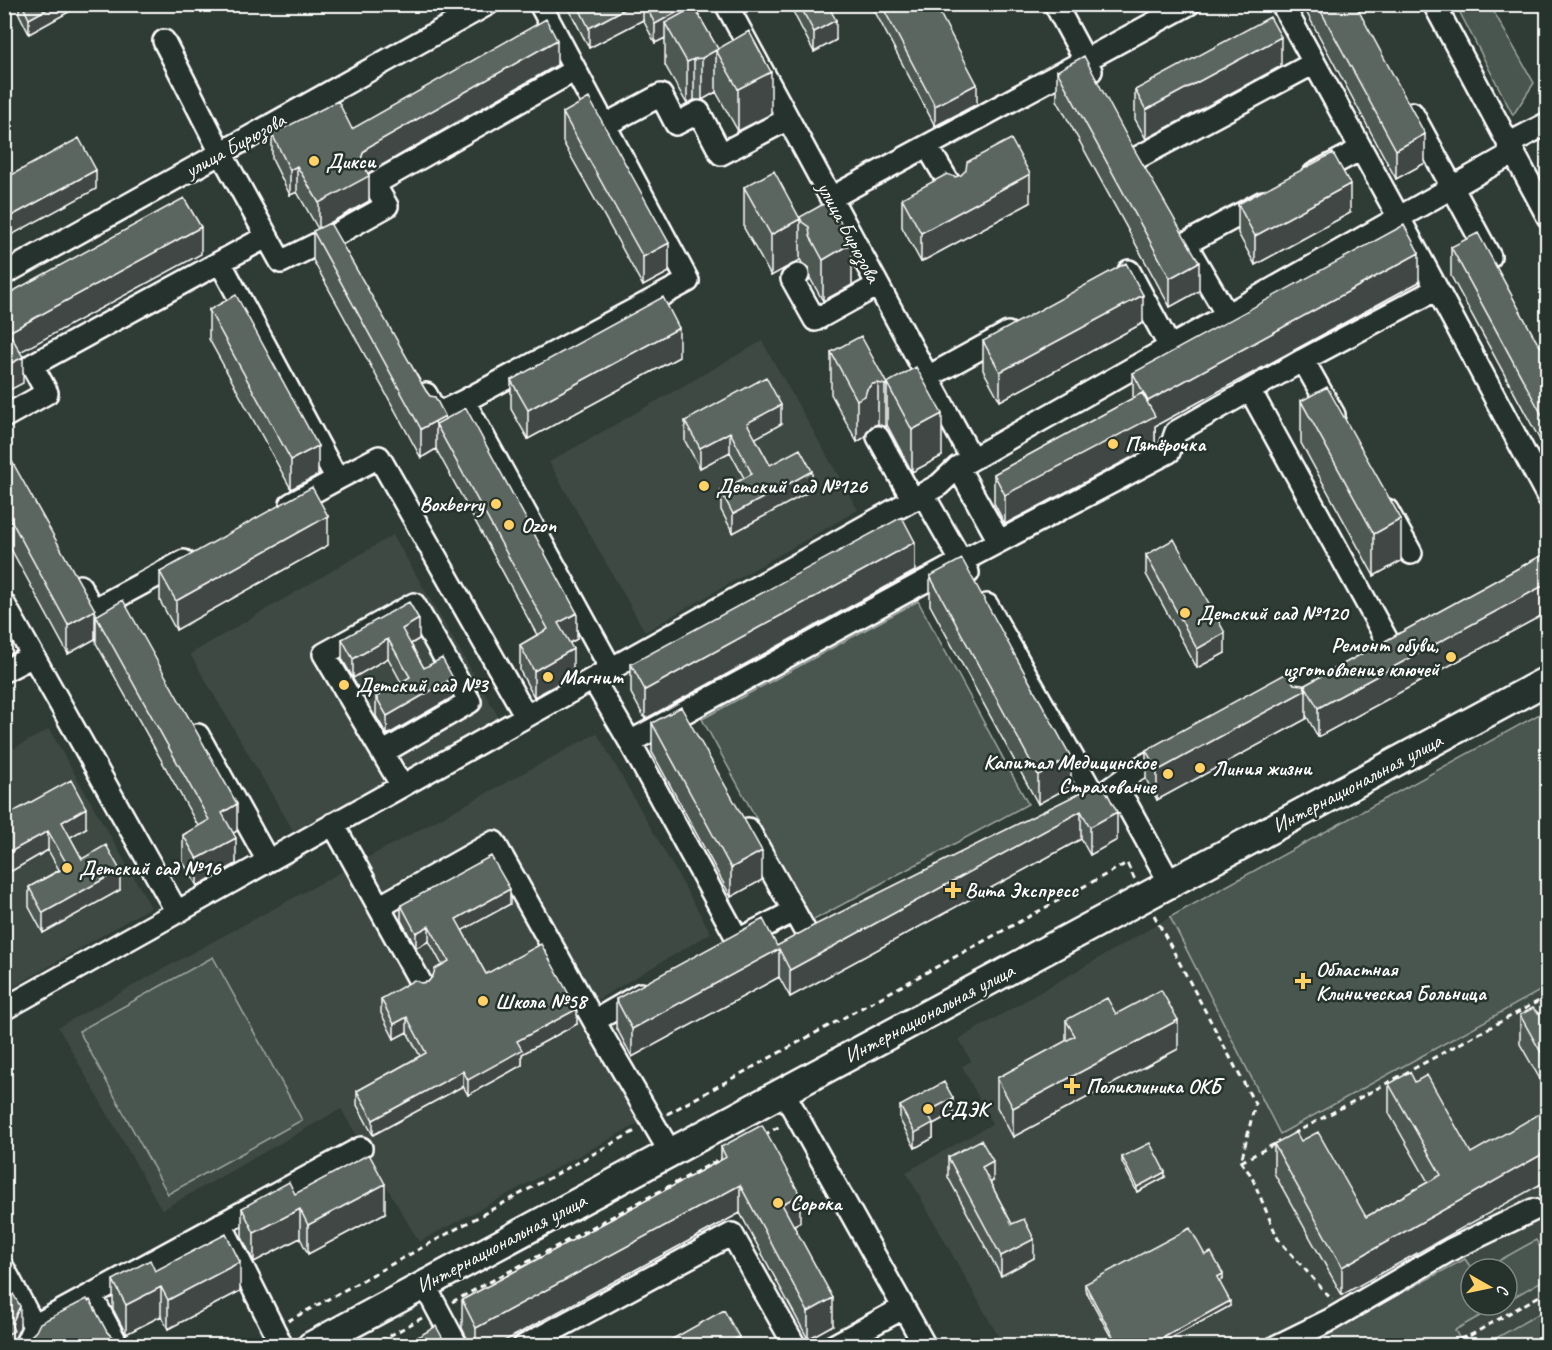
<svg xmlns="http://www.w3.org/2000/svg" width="1552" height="1350" font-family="Caveat,sans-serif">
	<rect width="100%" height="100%" fill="#2f3b35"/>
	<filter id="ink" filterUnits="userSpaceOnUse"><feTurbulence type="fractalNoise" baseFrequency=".0167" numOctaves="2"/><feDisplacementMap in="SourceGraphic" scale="12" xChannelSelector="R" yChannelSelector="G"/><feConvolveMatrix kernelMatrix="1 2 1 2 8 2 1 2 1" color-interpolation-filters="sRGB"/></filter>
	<g filter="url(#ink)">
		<path fill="#3c4842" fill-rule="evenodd" d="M762 341 858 510 645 632 549 462Z
			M393 535 498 716 295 834 190 654Z
			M1547 710V1345H1003L906 1172 992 1124 962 1066 971 1061 959 1039 1170 917ZM1471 1269H1507V1305H1471Z
			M49 729 151 907 5 992 4 754Z
			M597 733 711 933 587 1006 647 1119 419 1242 341 1109 162 1210 58 1027 210 943Z"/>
		<path fill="#4a544f" stroke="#a4aaa7" stroke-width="1.5" d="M1456 5H1490L1534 83 1513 115Z
			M918 601 1028 804 812 921 702 719Z
			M1547 710V987L1280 1134 1170 917Z
			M213 957 302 1120 168 1194 79 1031Z
			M1536 1240 1547 1260V1278L1507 1301V1269H1484Z
			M1465 1259 1472 1269 1471 1305H1499L1455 1330 1463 1345 1303 1346Z
			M1547 1309V1345H1484Z"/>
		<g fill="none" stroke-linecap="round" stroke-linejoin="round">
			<path stroke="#444f49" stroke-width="21" stroke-dasharray="21 10" stroke-linecap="butt" d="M1533 1210 1548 1202"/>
			<g stroke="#fff" stroke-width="26">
				<path id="minor" d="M726 4 972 459
					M1055 4 1091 71
					M1282 4 1399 218 1548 497
					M1434 4 1548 217
					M164 41 221 153 281 262 335 235 387 206 374 184 575 70
					M1412 113 1490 257
					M605 125 661 95 676 124 699 112 721 154 788 119
					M1508 144 1548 123
					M927 146 955 193
					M1137 158 1314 63
					M1314 174 1361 149
					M831 198 1189 4
					M1185 243 1227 315
					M1185 244 1263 202
					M220 262 337 479 291 504
					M1129 271 1170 347
					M4 274 488 4
					M798 275 792 279 815 320 878 285
					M1303 360 1334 415
					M928 377 1008 333
					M1250 390 1393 651
					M426 394 437 414 464 401 611 669
					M464 401 688 281 540 4
					M4 417 47 393 32 365 266 237
					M878 437 913 500
					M958 467 999 541
					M337 479 379 457 526 716
					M923 494 968 573
					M1387 510 1411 553
					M80 586 93 610 184 561
					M4 604 177 912
					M987 605 1096 799 1126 803 1170 883
					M4 671 33 656
					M593 679 630 742 962 561 1169 452 1176 432 1303 360 1437 289
					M198 735 268 861
					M630 742 738 940
					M382 753 470 702 414 604 324 654 402 786
					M1083 806 1096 799 1136 770 1171 751
					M333 824 422 985
					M748 829 794 911
					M379 907 494 842 594 1021
					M742 938 794 911 811 942 825 935
					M641 994 594 1021 670 1152
					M4 1009 939 485 958 467 1513 153
					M783 1091 925 1346
					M221 1224 282 1346
					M4 1269 34 1326
					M424 1284 457 1346
					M91 1295 118 1346
					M25 1346 34 1326 361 1148
					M524 1346 732 1234 795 1346
					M833 1346 903 1308
					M1277 1346 1330 1320 1450 1250 1533 1210"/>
			</g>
			<g stroke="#fff" stroke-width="32">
				<path id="major" d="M311 1346 1548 680"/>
			</g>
			<path stroke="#fff" stroke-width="3" stroke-dasharray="6 4.5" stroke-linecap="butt" d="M1154 915 1255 1104 1241 1162 1251 1175 1278 1239 1332 1300
				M667 1114 1127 863 1135 880
				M1293 1134 1548 996
				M764 1135 782 1125
				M1241 1162 1280 1141
				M452 1302 724 1157
				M288 1321 637 1130
				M243 1346 258 1337
				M371 1346 422 1318
				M1440 1346 1471 1335 1548 1291"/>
			<use href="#minor" stroke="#26332d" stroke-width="21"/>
			<use href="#major" stroke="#26332d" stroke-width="27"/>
		</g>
		<path fill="#4e5853" stroke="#fff" stroke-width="1.5" d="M19 4H83L29 34 19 14Z
			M569 4H694V7L718 49 771 114 738 131 716 92 702 100H694L687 104 665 65V38L655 43 643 20 589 48 569 9Z
			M789 4H827L836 40 814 52Z
			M871 4H935L977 104 935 126Z
			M1302 4H1355L1425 163 1396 179Z
			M557 65 368 173 369 201 328 224 426 391 445 419 577 639 570 643 573 676 534 697 520 671V645L537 635 436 449 421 458 313 260V231L318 229 297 192 290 195 272 159V134L352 129Z
			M1281 66 1146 139 1135 119V90Z
			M1057 71 1199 291 1170 307 1057 100Z
			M563 113 669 272 643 286 563 142Z
			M955 177 1030 203 921 262 902 227V198Z
			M744 187 800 218 829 201 852 285 823 301 810 278 809 268 802 263 800 259 771 276 744 228Z
			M1238 204 1350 213 1255 265 1238 233Z
			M1451 247 1541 347 1548 351V455L1451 276Z
			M1419 282 1155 426V445L1005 524 994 503V474L1133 398V373Z
			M209 310 318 475 291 489 209 339Z
			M1143 323 1000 401 983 370V341Z
			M831 352 887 383 942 456 912 472 887 425 885 427 878 424 872 426 867 431 865 437 857 442 831 394Z
			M679 357 528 439 511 409V380Z
			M1301 401 1401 561 1374 576 1301 443Z
			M685 421 781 424 755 438 770 465 812 490 733 533 721 510V491L744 478 730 452 700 468 685 441Z
			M4 447 95 639 68 654 4 536Z
			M328 545 176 630 160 601V572Z
			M1548 552V612L1318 737 1306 715V719L1157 800 1146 779V750L1294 684 1305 688V685Z
			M1146 555 1225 653 1197 668 1146 574Z
			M915 571 645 719 631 693V664Z
			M930 576 1071 786 1038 804 930 605Z
			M96 616 237 831 233 833 236 864 197 886 183 862V835L198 826 96 643Z
			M342 639H419L411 644 424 668 453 697 387 735 376 716V697L401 682 388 658 353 678 342 659Z
			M652 723 762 880 731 897 652 752Z
			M1098 784 1117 840 1090 855 1081 839 790 997 779 977 632 1057 616 1027V999L777 946Z
			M4 817 86 828 70 837 82 859 120 890 43 933 29 907V887L59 870 48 850 10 872 4 862Z
			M510 904 462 930 486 974 577 1024 522 1054V1065L468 1095 463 1086 373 1135 357 1105V1091L420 1056 407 1032 394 1039 381 1013V999L421 983 428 982 442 965 429 941 416 948 401 920V905Z
			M1548 1009V1093L1520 1044V1015L1539 1014Z
			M1116 1014 1178 1049 1013 1137 997 1107V1078L1066 1041V1020Z
			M1415 1082 1471 1153 1342 1295 1274 1173V1144L1301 1141 1366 1217 1428 1182 1389 1113V1084Z
			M900 1106 953 1113 933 1124V1138L915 1148 900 1120Z
			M721 1147 800 1222 794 1225 833 1325 808 1339 740 1213 495 1346H471L462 1328V1300L721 1160Z
			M948 1157 993 1181 990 1182 1012 1224 1034 1258 1001 1276 948 1177Z
			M1122 1157 1165 1177 1137 1192 1122 1162Z
			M295 1194 385 1213 308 1254 300 1238 254 1262 242 1237V1208Z
			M1205 1255 1223 1279 1219 1281 1230 1306 1157 1346H1116L1085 1289V1284Z
			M155 1271 240 1291 168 1329 161 1316 126 1334 113 1309V1280Z
			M107 1332 120 1346H31V1336Z"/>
		<path fill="#404744" stroke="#fff" stroke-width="1.5" d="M56 4H83L29 34V19Z
			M634 4H643V20L589 48V28Z
			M692 4H694V23H665V38L655 43V24Z
			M836 20V40L814 52V32Z
			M1281 37V66L1146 139V110Z
			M557 40V65L368 173 369 176V201L319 229V203L361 159 363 153 368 147Z
			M716 50V92L702 100V58Z
			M694 59V100L687 104V62Z
			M771 72V114L738 131V89Z
			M977 84V104L935 126V106Z
			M1425 134V163L1396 179V150Z
			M297 166V192L290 195V170Z
			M96 170V189L4 239V220Z
			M1030 174V203L921 262V233Z
			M1350 184V213L1255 265V236Z
			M800 219V260L771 276V235Z
			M201 227V254L9 358V332Z
			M669 243V272L643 286V257Z
			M852 243V285L823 301V260Z
			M1419 253V282L1155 426V445L1005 524V495L1148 401Z
			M1199 262V291L1170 307V278Z
			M1143 295V323L1000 401V372Z
			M679 328V357L528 439V410Z
			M23 357V383L4 393V367Z
			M878 383V424L872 426 867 431 865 437 857 442V400L872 384Z
			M887 384V426L885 427V385Z
			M781 405V424L747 443V423Z
			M942 414V456L912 472V430Z
			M445 416V439L436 424V449L421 458V429Z
			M730 432V452L700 468V448Z
			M318 446V475L291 489V460Z
			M812 471V490L733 533V514Z
			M328 516V545L176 630V601Z
			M1401 519V561L1374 576V534Z
			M915 542V571L645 719V690Z
			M1548 583V612L1318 737V708Z
			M95 610V639L68 654V625Z
			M577 613V639L558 649V623Z
			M419 619V639L402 649V629Z
			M1225 633V653L1197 668V649Z
			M388 639V658L353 678V659Z
			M573 649V676L534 697V671Z
			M453 678V697L387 735V716Z
			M1306 690V719L1157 800V771Z
			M1071 757V786L1038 804V775Z
			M237 804V831L222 839V813Z
			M86 808V828L62 842V822Z
			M1081 811V839L790 997V970Z
			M1117 812V840L1090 855V827Z
			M48 831V850L10 872V852Z
			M236 838V864L197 886V859Z
			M762 851V880L731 897V868Z
			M120 870V890L43 933V913Z
			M510 889V904L456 934V919Z
			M429 926V941L416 948V933Z
			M779 949V977L632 1057V1029Z
			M577 1009V1024L522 1054V1065L468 1095V1080L517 1041Z
			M407 1017V1032L394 1039V1024Z
			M1178 1020V1049L1013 1137V1108Z
			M463 1071V1086L373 1135V1120Z
			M953 1098V1113L933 1124V1138L915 1148V1133L927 1112Z
			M1548 1151V1180L1342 1295V1267Z
			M993 1161V1181L982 1187V1167Z
			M1165 1172V1177L1137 1192V1187Z
			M385 1184V1213L308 1254V1225Z
			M740 1185V1213L495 1346H476V1328Z
			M800 1195V1222L782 1231V1204Z
			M300 1209V1238L254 1262V1233Z
			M1034 1239V1258L1001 1276V1256Z
			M240 1262V1291L168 1329V1300Z
			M1223 1274V1279L1217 1282V1277Z
			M161 1287V1316L126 1334V1305Z
			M833 1298V1325L808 1339V1312Z
			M1230 1301V1306L1157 1346H1148Z
			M20 1306V1327L14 1340V1346H4V1336L13 1321Z
			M739 1337V1346H723Z"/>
		<path fill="#5b6661" stroke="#fff" stroke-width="1.5" d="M22 4H56L29 19Z
			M577 4H634L589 28Z
			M645 4H692L655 24Z
			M799 4H827L836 20 814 32Z
			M881 4H935L977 84 935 106Z
			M1317 4H1355L1425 134 1396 150Z
			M694 7 718 49 702 58 694 59 687 62 665 23Z
			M1270 17 1281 37 1146 110 1135 90Z
			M546 19 557 40 368 147 363 153 361 159 369 176 319 203 297 166 290 170 272 134 338 101 352 129Z
			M749 31 771 72 738 89 716 50Z
			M1084 56 1126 135 1199 262 1170 278 1057 71Z
			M589 98 669 243 643 257 563 113Z
			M79 138 96 170 4 220V179Z
			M1011 139 1030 174 921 233 902 198 947 174 955 177 961 175 966 170 967 162Z
			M1333 153 1350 184 1255 236 1238 204Z
			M774 171 800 219 771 235 744 187Z
			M184 198 201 227 9 332 23 357 4 367V296Z
			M829 201 852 243 823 260 810 236 809 227 802 222 800 217Z
			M330 223 426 391 430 396 435 397 445 416 421 429 313 231Z
			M1404 225 1419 253 1148 401 1133 373Z
			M1478 233 1537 342 1541 347 1546 349 1548 351V426L1451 247Z
			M1126 263 1143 295 1000 372 983 341Z
			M236 295 318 446 291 460 209 310Z
			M663 297 679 328 528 410 511 380Z
			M861 336 887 384 885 385 878 383 872 384 867 389 865 396 857 400 831 352Z
			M916 367 942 414 912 430 887 383Z
			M766 377 781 405 747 423 770 465 800 449 812 471 733 514 721 491 752 474 730 432 700 448 685 421Z
			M1327 387 1401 519 1374 534 1301 401Z
			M1142 393 1155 416 1005 495 994 474Z
			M466 408 577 613 558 623 573 649 534 671 520 645 548 629 436 424Z
			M4 447 95 610 68 625 4 507Z
			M312 487 328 516 176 601 160 572Z
			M902 517 915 542 645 690 631 664Z
			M1174 539 1225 633 1197 649 1146 555Z
			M1548 552V583L1318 708 1305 685Z
			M962 559 1071 757 1038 775 930 576Z
			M123 600 237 804 222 813 236 838 197 859 183 835 209 820 96 616Z
			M409 602 419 619 402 629 424 668 442 658 453 678 387 716 376 697 410 677 388 639 353 659 342 639Z
			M1287 673 1294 684 1303 685 1306 690 1157 771 1146 750Z
			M681 707 762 851 731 868 652 723Z
			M71 780 86 808 62 822 82 859 106 845 120 870 43 913 29 887 68 866 48 831 10 852 4 842V817Z
			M1098 784 1103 785 1117 812 1090 827 1081 811 790 970 779 949 632 1029 616 999 763 919 777 946 813 926Z
			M491 856 510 889 456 919 486 974 541 944 577 1009 517 1041 522 1050 468 1080 463 1071 373 1120 357 1091 426 1053 407 1017 394 1024 381 999 414 980 421 983 428 982 433 976 435 969 449 961 429 926 416 933 401 905Z
			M1161 990 1178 1020 1013 1108 997 1078 1075 1036 1066 1020 1107 998 1116 1014Z
			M1533 1008 1539 1014 1548 1009V1065L1520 1015Z
			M1410 1072 1415 1082 1427 1075 1471 1153 1548 1109V1151L1342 1267 1274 1144 1296 1132 1301 1141 1318 1132 1366 1217 1441 1175 1389 1084Z
			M944 1082 953 1098 927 1112 933 1123 915 1133 900 1106Z
			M762 1125 800 1195 782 1204 833 1298 808 1312 740 1185 476 1328 462 1300 725 1158 726 1157 721 1147Z
			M981 1140 993 1161 982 1167 1012 1224 1024 1219 1034 1239 1001 1256 948 1157Z
			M1150 1143 1165 1172 1137 1187 1122 1157Z
			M369 1154 385 1184 308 1225 300 1209 254 1233 242 1208 289 1182 295 1194Z
			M1190 1228 1205 1255 1211 1252 1223 1274 1217 1277 1230 1301 1148 1346H1118L1085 1284Z
			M226 1234 240 1262 168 1300 161 1287 126 1305 113 1280 150 1260 155 1271Z
			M4 1278 20 1306 13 1321 12 1326 14 1331 4 1336Z
			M87 1299 88 1301 90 1300 107 1332 111 1336 116 1338 120 1346H36L31 1336 36 1331 40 1323Z
			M724 1310 739 1337 723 1346H660Z
			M436 1326 447 1346H403Z
			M844 1336 849 1346H826Z"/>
	</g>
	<g fill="#ffd166" stroke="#26332d" stroke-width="2">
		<circle cx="314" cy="161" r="6"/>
		<circle cx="1113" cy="444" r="6"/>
		<circle cx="704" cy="486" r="6"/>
		<circle cx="496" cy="504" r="6"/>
		<circle cx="509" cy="525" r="6"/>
		<circle cx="1185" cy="613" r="6"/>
		<circle cx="1451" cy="657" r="6"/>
		<circle cx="548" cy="677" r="6"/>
		<circle cx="344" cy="685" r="6"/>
		<circle cx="1200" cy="768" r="6"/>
		<circle cx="1168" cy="774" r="6"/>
		<circle cx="67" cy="868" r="6"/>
		<path d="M950 881h6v6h6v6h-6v6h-6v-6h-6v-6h6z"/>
		<path d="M1300 972h6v6h6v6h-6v6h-6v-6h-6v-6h6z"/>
		<circle cx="483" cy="1001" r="6"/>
		<path d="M1069 1077h6v6h6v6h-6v6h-6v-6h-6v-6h6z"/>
		<circle cx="928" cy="1109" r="6"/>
		<circle cx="778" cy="1203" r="6"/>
	</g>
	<g text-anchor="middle" stroke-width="5" stroke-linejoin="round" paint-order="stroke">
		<g font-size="21" fill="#fff" stroke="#26332d">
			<text transform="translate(235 145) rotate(-29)" y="7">улица Бирюзова</text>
			<text transform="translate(849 232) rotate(62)" y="7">улица Бирюзова</text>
			<text transform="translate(1357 783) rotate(-28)" y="7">Интернациональная улица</text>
			<text transform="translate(929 1013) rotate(-28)" y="7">Интернациональная улица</text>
			<text transform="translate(501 1243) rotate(-28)" y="7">Интернациональная улица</text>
		</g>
		<g font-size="21" font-weight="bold" fill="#fff" stroke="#26332d" text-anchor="start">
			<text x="326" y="168">Дикси</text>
			<text x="1125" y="451">Пятёрочка</text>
			<text x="716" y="493">Детский сад №126</text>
			<text x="484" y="511" text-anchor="end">Boxberry</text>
			<text x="521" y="532">Ozon</text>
			<text x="1197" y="620">Детский сад №120</text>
			<text x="1439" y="652" text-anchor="end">Ремонт обуви,<tspan x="1439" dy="24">изготовление ключей</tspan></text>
			<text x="560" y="684">Магнит</text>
			<text x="356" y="692">Детский сад №3</text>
			<text x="1156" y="769" text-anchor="end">Капитал Медицинское<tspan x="1156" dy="24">Страхование</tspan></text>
			<text x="1212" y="775">Линия жизни</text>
			<text x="79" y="875">Детский сад №16</text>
			<text x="965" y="897">Вита Экспресс</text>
			<text x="1316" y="976">Областная<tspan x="1316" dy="24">Клиническая Больница</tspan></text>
			<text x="495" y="1008">Школа №58</text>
			<text x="1086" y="1093">Поликлиника ОКБ</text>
			<text x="940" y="1116">СДЭК</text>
			<text x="790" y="1210">Сорока</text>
		</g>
	</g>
	<rect width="1552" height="1350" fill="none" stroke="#26332d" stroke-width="24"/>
	<rect x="12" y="12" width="1528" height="1326" fill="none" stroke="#fff" stroke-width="2" filter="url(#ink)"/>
	<g transform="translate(1489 1287) rotate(99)"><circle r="28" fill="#26332d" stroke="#7d8581" stroke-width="1.5"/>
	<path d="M0-4.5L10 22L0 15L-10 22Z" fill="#ffd166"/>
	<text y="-9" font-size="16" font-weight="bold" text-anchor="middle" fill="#ffffff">С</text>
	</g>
</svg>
